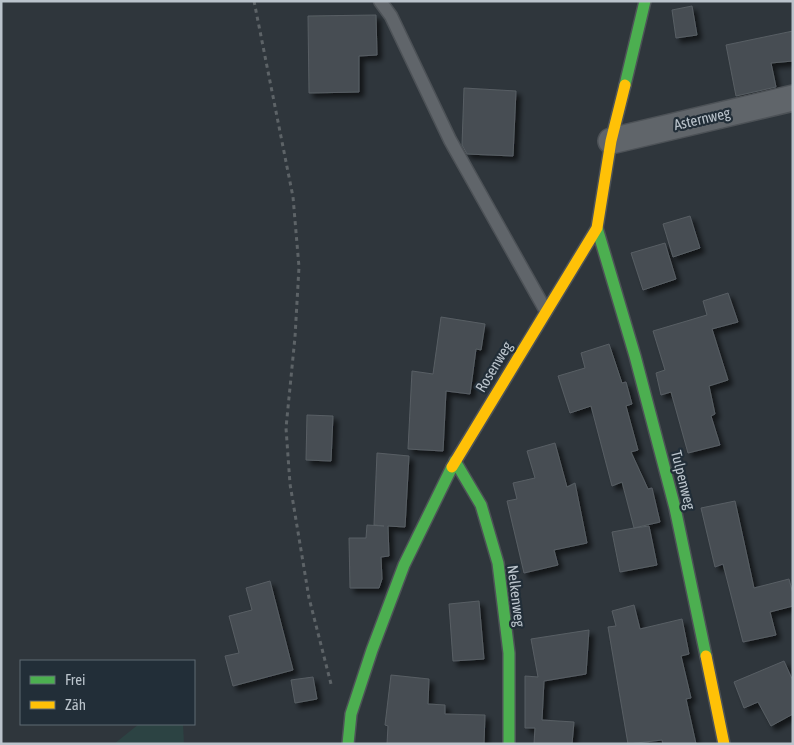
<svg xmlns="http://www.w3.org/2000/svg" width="794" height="745" font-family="'Asap Condensed',sans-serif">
	<defs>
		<filter id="shadow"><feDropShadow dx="4.5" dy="4.5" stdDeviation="2.5" flood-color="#0009"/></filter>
	</defs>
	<rect width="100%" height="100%" fill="#2f363c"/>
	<path fill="#2c4343" d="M139 724H183L184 744H114Z"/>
	<path fill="#474e53" stroke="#585e64" filter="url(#shadow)" d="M692 6 697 35 676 38 672 10Z
		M376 15 377 55 359 56V92L309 93 308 16Z
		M793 31V61L771 63 776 87 736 96 726 45Z
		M464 88 516 91 513 156 467 154 462 145Z
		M690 216 700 248 673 257 663 224Z
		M665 243 676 279 643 290 631 253Z
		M728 293 738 322 712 329 728 380 709 386 715 414 711 416 720 445 688 453 671 392 661 395 656 373 665 370 653 331 707 315 703 301Z
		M441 317 485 324 481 350 476 349 470 394 446 391 443 451 408 449 412 371 433 374Z
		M609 344 622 383 626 382 632 404 626 406 638 450 631 452 648 489 652 488 660 522 634 528 649 526 657 565 620 572 612 532 634 528 622 482 612 486 591 406 570 413 558 376 585 368 581 353Z
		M307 415 333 416 331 461 306 460Z
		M555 443 567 487 575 483 587 543 554 550 558 565 524 573 507 501 517 499 513 483 535 478 527 451Z
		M377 453 409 456 405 527 388 526 389 556 381 557 382 579 379 588H350L349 538H366L367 525 384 526 374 525Z
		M735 501 754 588 789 579 793 594V606L770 612 776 635 743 642 723 564 715 567 701 508Z
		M270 581 293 670 233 686 225 656 239 653 229 616 252 610 246 588Z
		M479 601 484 659 453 661 449 604Z
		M634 605 640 629 682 619 689 654 681 656 691 698 686 699 696 744H663L662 740 628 744 608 627 616 626 612 611Z
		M589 630 586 674 544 681 542 720 574 722 572 744H534L535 728H525V676L538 677 531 639Z
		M784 661 793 681V714L771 726 758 702 744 708 734 682Z
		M391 675 429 679 428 704 445 705V714L485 715 484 744H387L388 726 385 725Z
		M313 677 317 699 295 703 291 680Z"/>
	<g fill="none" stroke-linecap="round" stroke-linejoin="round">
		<g stroke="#4d5257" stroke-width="15">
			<path id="lane" d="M380 1 391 16 450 140 546 311"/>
		</g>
		<g stroke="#4d5257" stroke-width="28">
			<path id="street" d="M611 141 793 98"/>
		</g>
		<g stroke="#4d5257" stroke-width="14">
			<path id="fast" d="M625 85 645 1
				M597 228 635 356 675 508 706 656
				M455 461 481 505 498 563 509 653V744
				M348 744 351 714 372 650 404 565 452 467"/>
		</g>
		<g stroke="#4d5257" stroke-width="14">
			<path id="slow" d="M452 467 597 228 611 141 625 85
				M706 656 724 744"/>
		</g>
		<path stroke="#5d6367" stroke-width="3" stroke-dasharray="4 4" stroke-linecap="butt" d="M254 1 293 197 299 267 295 337 286 428 290 484 309 598 331 684"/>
		<use href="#lane" stroke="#60656a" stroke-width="12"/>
		<use href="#street" stroke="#60656a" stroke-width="25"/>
		<use href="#fast" stroke="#4caf50" stroke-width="11"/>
		<use href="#slow" stroke="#ffc107" stroke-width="11"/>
	</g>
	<g text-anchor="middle" stroke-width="4.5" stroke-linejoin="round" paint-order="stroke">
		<g font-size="15" fill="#bbc4cc" stroke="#222e38">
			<text transform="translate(702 119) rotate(-13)" y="5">Asternweg</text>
			<text transform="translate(494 367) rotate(-59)" y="5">Rosenweg</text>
			<text transform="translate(683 480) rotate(76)" y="5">Tulpenweg</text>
			<text transform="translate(516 596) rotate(83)" y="5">Nelkenweg</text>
		</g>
	</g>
	<rect width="794" height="745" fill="none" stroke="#bbc4cc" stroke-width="5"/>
	<rect x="20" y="660" width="175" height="65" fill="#222e38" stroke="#5f6a73"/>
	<rect x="30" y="676" width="25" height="8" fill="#4caf50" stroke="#5f6a73"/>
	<text x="65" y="685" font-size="15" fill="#bbc4cc">Frei</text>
	<rect x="30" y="701" width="25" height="8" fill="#ffc107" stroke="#5f6a73"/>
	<text x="65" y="710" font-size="15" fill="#bbc4cc">Zäh</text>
</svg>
